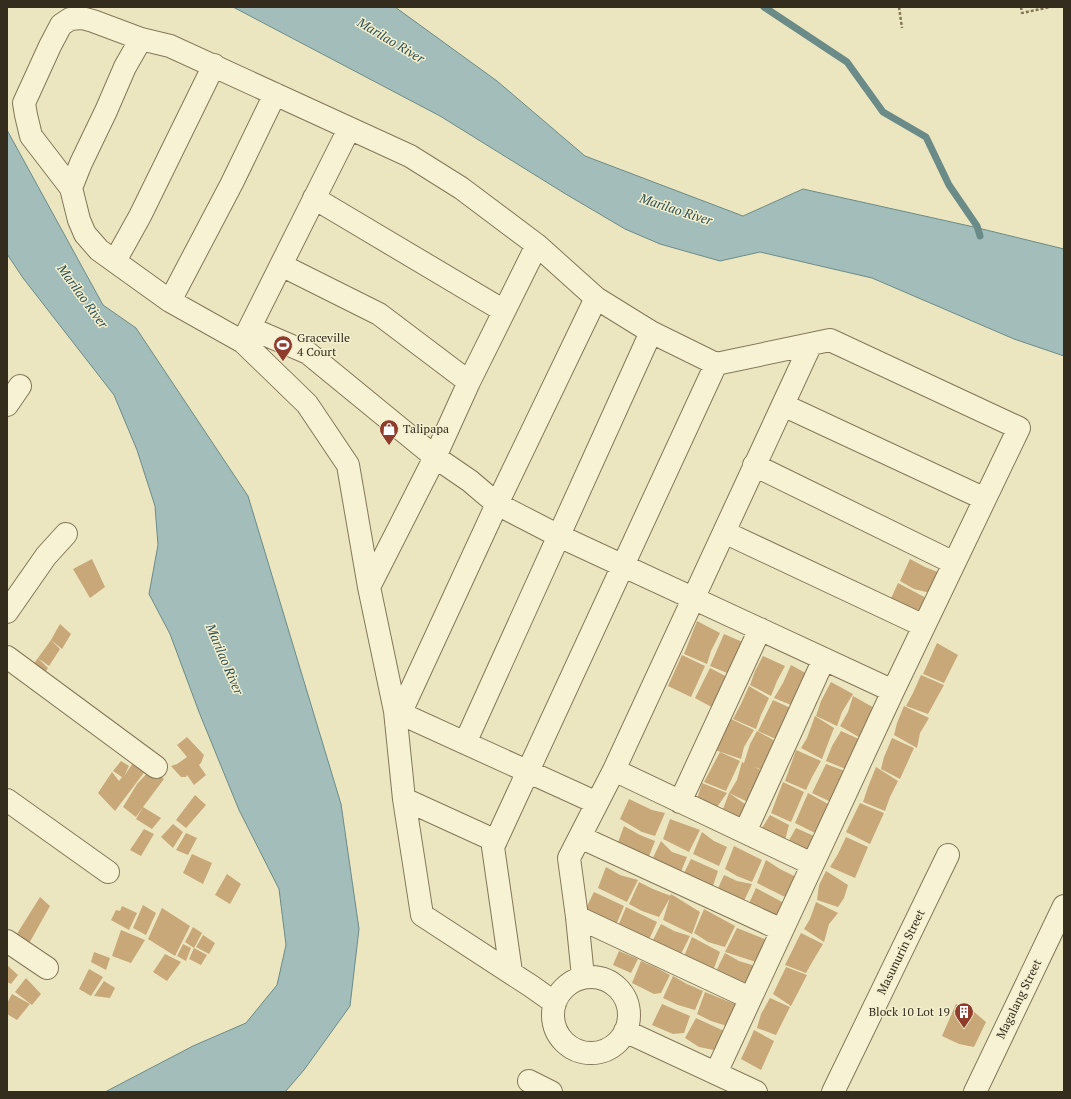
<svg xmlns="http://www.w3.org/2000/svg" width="1071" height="1099" font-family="'PT Serif',serif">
	<rect width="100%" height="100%" fill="#ebe6c0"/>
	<path fill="#a3beba" stroke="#6b8b88" d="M233 7H395L497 81 585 156 743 216 803 189 974 227 1064 249V356L1014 339 872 278 760 252 720 261 660 244 625 229 564 193 440 116Z
		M7 130 103 305 136 328 248 496 341 804 359 929 350 1006 304 1070 285 1092H105L193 1046 246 1023 277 985 286 945 279 889 239 810 199 712 170 634 149 594 158 545 155 506 137 450 114 395 23 278 7 254Z"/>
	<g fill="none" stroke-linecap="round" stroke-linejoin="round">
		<path stroke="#6b8b88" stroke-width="7" d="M764 7 847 62 883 112 926 137 949 185 977 226 980 236"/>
	</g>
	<path fill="#c8a778" d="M92 559 105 587 90 598 73 569Z
		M910 559 925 567 940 573 930 593 914 589 900 581Z
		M898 583 928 599 919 620 888 605Z
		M697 621 720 633 711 651 707 664 684 654Z
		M60 624 71 634 62 649 51 640Z
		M724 634 747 644 732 675 710 666Z
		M51 640 60 649 49 666 38 658Z
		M937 643 958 655 944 683 923 674Z
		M682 655 705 666 691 697 668 686Z
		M763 656 785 666 777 681 771 696 750 685 755 671Z
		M38 658 48 668 40 680 28 671Z
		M791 665 811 676 796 707 774 698 783 683Z
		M710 668 731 679 717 710 695 698Z
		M921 675 944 685 928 714 906 706 913 693Z
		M831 682 853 694 842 712 837 726 816 716 821 701Z
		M749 686 769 698 761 715 756 729 733 719 741 704Z
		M853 696 876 709 862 739 840 726 848 712Z
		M773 700 795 710 782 742 758 731Z
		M904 706 929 718 920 733 917 748 894 735 897 723Z
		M815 716 834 728 822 759 801 748 807 738Z
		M731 719 754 730 744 747 741 759 715 750Z
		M757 731 779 743 766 771 754 767 765 772 750 803 729 793 737 780 742 762 744 763 750 744Z
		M841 731 861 740 848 770 826 761 832 746Z
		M187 737 204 755 201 763 199 765 206 775 194 785 187 775 186 777H181L171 766 177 764 187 757 177 745Z
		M892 738 914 748 900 779 881 769 884 757Z
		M796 750 821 761 812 777 806 790 785 781Z
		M720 752 740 761 726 791 704 782Z
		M138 756 149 766 115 811 98 793 112 772 119 781 122 777 113 771 121 761 129 766 124 776Z
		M826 764 845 771 833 803 812 793Z
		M876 767 898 781 890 797 885 811 863 802 868 787Z
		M151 769 164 779 143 807 161 818 152 829 136 819 143 807 136 817 123 807 137 784Z
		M783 782 804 792 791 822 771 813Z
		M702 783 727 793 717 807 697 799Z
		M729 793 748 806 742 818 723 809Z
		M808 793 830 805 817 834 795 823Z
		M195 795 206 805 186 828 176 820Z
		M629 799 652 810 665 813 655 836 642 832 620 819Z
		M860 803 884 813 870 844 846 832Z
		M770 815 789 825 785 840 762 828Z
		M670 819 700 830 689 852 663 839Z
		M173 824 183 832 173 848 161 837Z
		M624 826 640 835 655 841 647 861 616 848Z
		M796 828 814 836 807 849 788 842Z
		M144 829 154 834 141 856 130 850Z
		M702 832 714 841 727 847 719 866 693 854Z
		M186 833 197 838 188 855 176 850Z
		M846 837 868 847 855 878 830 867 838 854Z
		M661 841 672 852 687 857 678 879 649 866Z
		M734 846 762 860 752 882 737 876 725 869Z
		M192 854 212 863 203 884 183 873Z
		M691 859 718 871 711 892 682 877Z
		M766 860 780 869 796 877 787 898 757 883Z
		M606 867 620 875 638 880 627 902 598 888Z
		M826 871 848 885 844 898 838 907 817 900 819 885Z
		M227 874 241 884 230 904 215 895Z
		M724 875 737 881 752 884 741 907 715 895Z
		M639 882 653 889 671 896 659 917 642 911 629 904Z
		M756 888 784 903 775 923 746 910Z
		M594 892 624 906 616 925 582 916Z
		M671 894 700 912 692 934 663 920Z
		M40 897 50 906 27 947 15 937Z
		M816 902 838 913 829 924 824 942 804 929 810 919Z
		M143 905 156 913 146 935 133 928Z
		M122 906 137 913 129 930 111 920 116 910 120 911Z
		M626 907 657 922 647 944 616 931Z
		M162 908 190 926 175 956 148 939Z
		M704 909 735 926 725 947 708 942 694 933Z
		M661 924 674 931 690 936 680 956 651 944Z
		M193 927 202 933 194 948 185 942Z
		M737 928 767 940 756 962 725 952Z
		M121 930 145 940 131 963 112 956Z
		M801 933 823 944 814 959 806 973 785 965Z
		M203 935 215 943 209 954 196 947Z
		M692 937 720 952 713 971 683 959Z
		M183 944 191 948 186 961 177 956Z
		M194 948 207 955 201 965 189 959Z
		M619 951 638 959 631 973 613 965Z
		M94 952 110 958 106 970 91 962Z
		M725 953 739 961 755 966 746 985 714 975Z
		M165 954 181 962 167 981 153 972Z
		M641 961 655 967 670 975 661 993 654 994 632 983Z
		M7 965 18 975 11 984 7 982Z
		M786 967 807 975 791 1006 773 994Z
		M89 969 103 977 91 996 79 989Z
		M673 976 687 984 703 991 695 1010 678 1005 663 998Z
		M26 978 41 994 32 1005 15 992Z
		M104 981 115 988 110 998 94 996Z
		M705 992 737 1005 727 1026 711 1021 697 1014Z
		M12 994 30 1004 17 1020 7 1014V1003Z
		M770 998 790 1007 776 1035 757 1028 761 1014Z
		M662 1004 690 1016 684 1033 673 1034 652 1025Z
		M956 1004 973 1011 986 1022 974 1047 959 1044 942 1036Z
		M696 1018 724 1031 714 1050 699 1047 685 1038Z
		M754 1030 774 1041 761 1070 741 1059 748 1044Z"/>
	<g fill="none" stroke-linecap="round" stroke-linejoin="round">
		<g stroke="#847759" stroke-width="24">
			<path id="minor" d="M71 188 31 136 26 115 24 103 50 46 61 25 70 19 82 18 93 21 141 39
				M314 198 504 311
				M115 261 140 216 214 65
				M281 265 379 314 469 382
				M170 301 232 183 275 94
				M250 328 308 353 435 457 470 481 497 504 559 536 893 691
				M243 341 349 129
				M7 405 20 386
				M783 405 985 499
				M754 465 954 563
				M724 532 924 626
				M369 587 435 457 469 382 537 245
				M7 612 46 556 66 534
				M7 657 156 767
				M395 711 597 803
				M400 714 497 504 596 298
				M465 743 651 332
				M614 770 812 864
				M404 799 496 841
				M7 800 108 872
				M680 802 760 629
				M745 832 824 659
				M580 837 782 930
				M577 917 750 998
				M7 941 47 968
				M511 972 493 847 716 364
				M583 977 577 917 569 858 614 770 811 344
				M553 1015a38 38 0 1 1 76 0a38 38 0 1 1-76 0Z
				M555 1003 531 986 422 915 404 799 395 711 369 587 348 465 307 404 243 342 170 301 99 250 85 234 79 220 71 188 81 163 106 111 125 67 141 39 170 46 410 156 461 188 537 245 596 298 651 332 716 364 830 340 1019 428 893 691 716 1073
				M625 1031 756 1092
				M529 1081 551 1092
				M833 1092 948 855
				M975 1092 1064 906"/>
		</g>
		<path stroke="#847759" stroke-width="2.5" stroke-dasharray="3 2" stroke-linecap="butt" d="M899 7 902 28
			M1021 7 1022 13 1050 7"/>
		<use href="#minor" stroke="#f7f2d3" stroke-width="22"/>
	</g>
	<defs>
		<g id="stadium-pin" transform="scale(1)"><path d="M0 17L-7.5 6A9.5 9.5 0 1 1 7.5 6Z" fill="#903c2c" stroke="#f3efcf"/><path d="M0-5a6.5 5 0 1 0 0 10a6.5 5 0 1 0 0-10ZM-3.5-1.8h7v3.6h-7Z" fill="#fff"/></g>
		<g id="shop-pin" transform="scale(1)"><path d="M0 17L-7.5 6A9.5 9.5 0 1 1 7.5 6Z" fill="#903c2c" stroke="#f3efcf"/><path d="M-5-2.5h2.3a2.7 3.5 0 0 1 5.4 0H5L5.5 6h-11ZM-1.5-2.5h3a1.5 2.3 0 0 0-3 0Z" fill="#fff"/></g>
		<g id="building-pin" transform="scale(1)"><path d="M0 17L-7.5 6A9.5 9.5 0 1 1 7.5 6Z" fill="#903c2c" stroke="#f3efcf"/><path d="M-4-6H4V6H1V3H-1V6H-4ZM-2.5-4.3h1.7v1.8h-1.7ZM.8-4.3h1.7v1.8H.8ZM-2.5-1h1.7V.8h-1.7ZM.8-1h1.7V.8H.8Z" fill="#fff"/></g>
	</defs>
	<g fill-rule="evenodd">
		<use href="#stadium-pin" x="283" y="345"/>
		<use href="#shop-pin" x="389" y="429"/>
		<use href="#building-pin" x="964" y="1012"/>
	</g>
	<g text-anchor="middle" stroke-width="3" stroke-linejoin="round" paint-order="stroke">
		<g font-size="12" fill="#342c1d" stroke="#f3efcf" text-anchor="start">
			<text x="297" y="342">Graceville<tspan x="297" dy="14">4 Court</tspan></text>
			<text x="403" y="433">Talipapa</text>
			<text x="950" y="1016" text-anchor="end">Block 10 Lot 19</text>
		</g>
		<g font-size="12" fill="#342c1d" stroke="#f3efcf">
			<text transform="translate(901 952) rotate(-64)" y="4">Masunurin Street</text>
			<text transform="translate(1019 999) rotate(-64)" y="4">Magalang Street</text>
		</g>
		<g font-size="13" font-style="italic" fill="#2d4f53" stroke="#f3efcf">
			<text transform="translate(391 40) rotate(31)" y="5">Marilao River</text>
			<text transform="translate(676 209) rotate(18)" y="5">Marilao River</text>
			<text transform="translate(83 296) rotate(54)" y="5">Marilao River</text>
			<text transform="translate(225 659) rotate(67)" y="5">Marilao River</text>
		</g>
	</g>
	<rect width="1071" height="1099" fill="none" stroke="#342c1d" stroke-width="16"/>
</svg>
